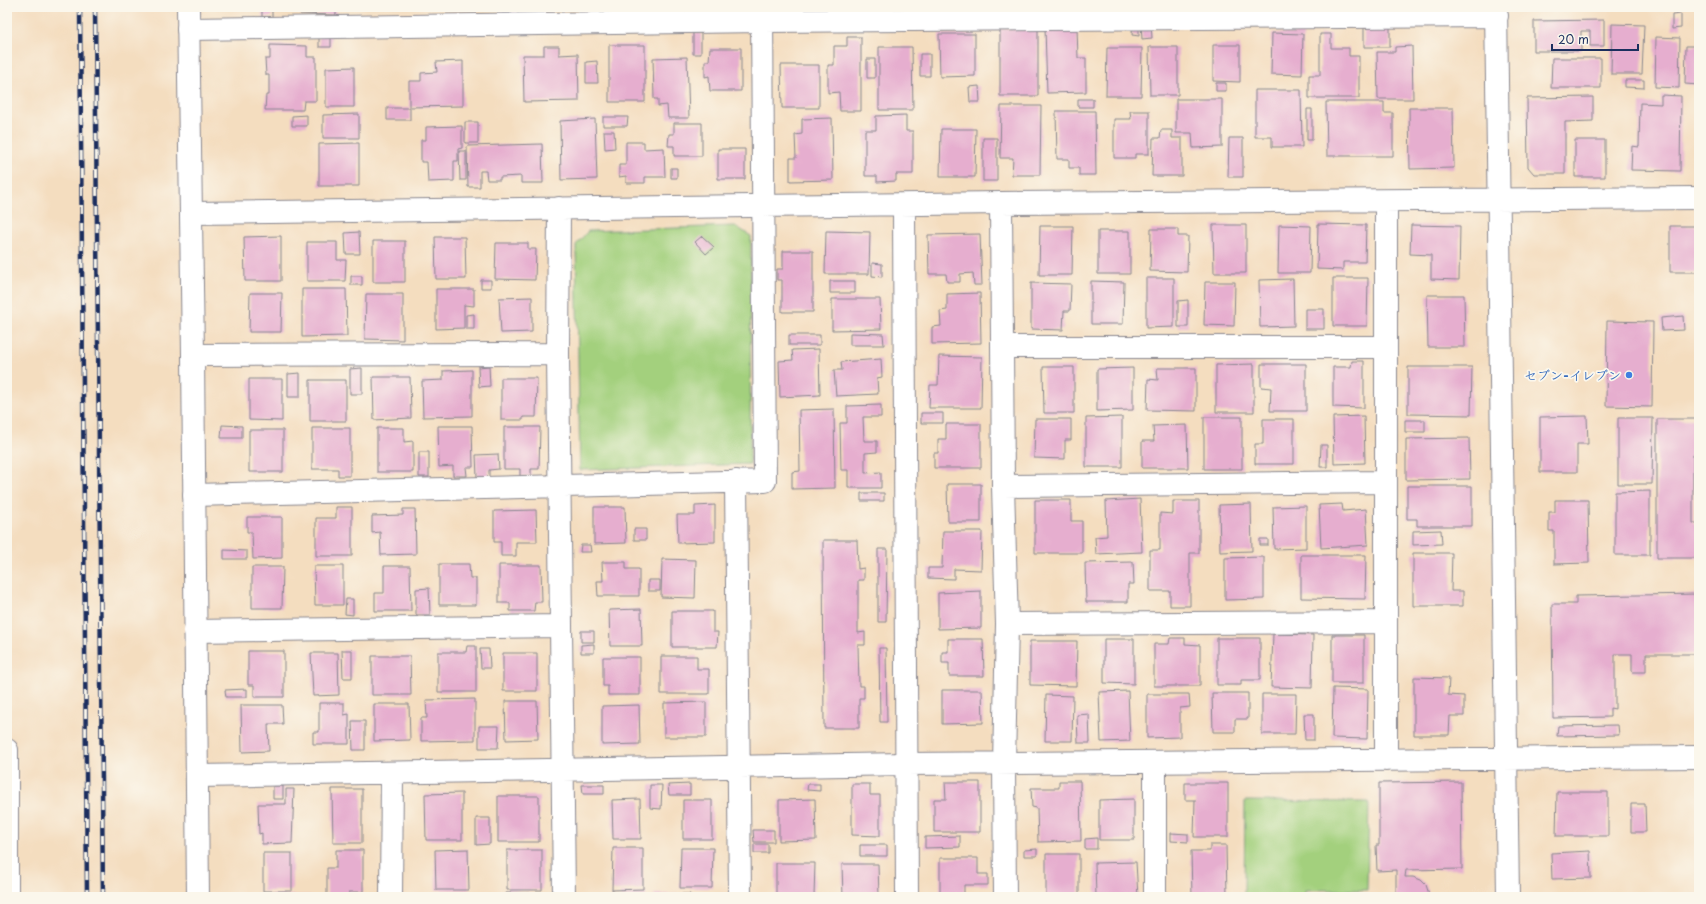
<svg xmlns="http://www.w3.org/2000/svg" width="1706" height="904" font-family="'Playpen Sans','Klee One',sans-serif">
	<rect width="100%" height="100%" fill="#fbf7ec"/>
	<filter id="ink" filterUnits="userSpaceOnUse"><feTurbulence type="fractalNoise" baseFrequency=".025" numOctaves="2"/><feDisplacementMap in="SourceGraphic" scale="8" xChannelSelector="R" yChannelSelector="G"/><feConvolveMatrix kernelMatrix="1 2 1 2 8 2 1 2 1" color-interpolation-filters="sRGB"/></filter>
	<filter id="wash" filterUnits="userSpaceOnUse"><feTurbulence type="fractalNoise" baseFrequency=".012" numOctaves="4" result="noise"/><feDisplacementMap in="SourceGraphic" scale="16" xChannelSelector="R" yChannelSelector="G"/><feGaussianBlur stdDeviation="0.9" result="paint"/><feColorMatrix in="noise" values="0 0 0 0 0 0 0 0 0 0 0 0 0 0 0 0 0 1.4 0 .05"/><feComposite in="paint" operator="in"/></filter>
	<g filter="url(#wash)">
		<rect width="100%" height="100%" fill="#f4ddbf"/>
		<path fill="#a3d07d" stroke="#5f806e" d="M735 226 751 236 750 464 580 470 576 245 588 231Z
			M1245 801 1369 802 1367 890H1305V897H1244Z"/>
		<g id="blocks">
			<path fill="#e6aecf" d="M262 7H272V17H262Z
				M300 7H336V15L300 14Z
				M502 7H518L517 13 502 12Z
				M650 7H678V8L650 9Z
				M1681 14V28L1672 29V15Z
				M1604 20V46H1590V31H1581V51H1534V21Z
				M1133 22H1139V36L1132 35Z
				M1151 23 1152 38 1142 39 1141 24Z
				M1612 24 1644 25 1642 74H1611Z
				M1390 27V47H1364V28Z
				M1045 28H1077L1078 58H1086V92L1047 93Z
				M1000 29 1038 30V96H1000Z
				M693 33H701V54H693Z
				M1272 33 1303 34 1302 75 1271 74Z
				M319 34H331V47H319Z
				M939 34H975V76L940 77Z
				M1320 34H1331V48H1349V56H1359V98H1309V75H1320Z
				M847 37H861V111H840L839 92 828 93V65H834V46H847Z
				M1656 37 1680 38 1679 88 1655 87Z
				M270 45 307 46V57H316V101H304L303 110H265L266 95H269V75H266L265 59H270Z
				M609 45H645V102H609Z
				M1213 45H1240V82L1213 81Z
				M544 46H559V55L578 54 579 101 524 102 523 55H544Z
				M1412 46 1413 99H1378L1377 52H1395V47Z
				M1686 46H1699V85L1685 84Z
				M879 47H912L913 110H879Z
				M1149 47H1178V95H1150Z
				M710 48H741V91H710L709 76 705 77V61H709Z
				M1107 48H1142L1141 96H1106Z
				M920 54H930V76H920Z
				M687 57 689 118H668L667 105 658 106V99H654L653 58Z
				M1552 58H1601V88H1551Z
				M867 59H875V78H867Z
				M463 61V106L409 107V81H421V73L437 72 436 62Z
				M597 61 598 83H586V62Z
				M781 65H819V108H782Z
				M354 67V107H326V68Z
				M1625 80H1644V88L1625 87Z
				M1216 83H1226V91H1216Z
				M979 86 980 102H970L969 87Z
				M1255 90H1301L1302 147H1272V137H1255Z
				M1661 95 1681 96 1680 171 1631 170 1632 146 1639 147 1640 103 1661 104Z
				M1593 97V121L1565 122V174H1534L1528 167 1527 98Z
				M1078 99H1093V107H1078Z
				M1176 99H1222V147L1193 148 1192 133H1176Z
				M1326 102H1384V113H1393V156H1327Z
				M1001 106H1041L1040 175H1012L1013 158H1000Z
				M387 108H410V120H387Z
				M1409 108H1453L1454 168 1410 169Z
				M1307 109H1312V140H1307Z
				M1056 111H1095L1096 175H1079V168H1069V159H1057Z
				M1130 111H1149V154H1135V158H1114V119H1131Z
				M359 114V138H323V115Z
				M307 115V126H292V116Z
				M906 115V131H913V174H896V181L877 182V176H865V130H876V116Z
				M603 117H628L627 126H603Z
				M832 118 833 180 790 181V158H796L795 135 802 134V119Z
				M595 119 597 179 561 180 560 121Z
				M465 122H478V143H465Z
				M674 123H702V156H674V146H668L669 134H674Z
				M462 126V148L458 149V161H454V181L428 182 427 162H421V140H426V127Z
				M941 129H976L975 177H940Z
				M1161 130H1172V138H1182V176H1152L1153 138H1160Z
				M604 131H614L615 148 605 149Z
				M983 138H997V181H983Z
				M1229 138H1243V177H1228Z
				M1575 140H1605V177H1575Z
				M626 142H644V149L664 148 665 177H645V183H626V176L619 177V165H626Z
				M359 143V186H319V144Z
				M542 144 543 183H521V176L500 177V180H487L486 171H480V187H468L467 146Z
				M718 149H745V179H718Z
				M459 151H466V180H460Z
				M671 168H677V178H671Z
				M1318 224 1366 225 1365 262H1343V270L1317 269Z
				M1213 225H1246V273H1214Z
				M1279 225 1311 226 1310 273H1278Z
				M1411 225 1460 226 1459 280 1431 279V255L1410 254Z
				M1040 226H1073L1072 275H1039Z
				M1670 226H1699V272H1670Z
				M1151 229H1178V236H1188L1187 272 1150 271Z
				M826 231 870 232 869 274H825Z
				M1098 231H1130V274H1098Z
				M359 232 360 254H346L345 233Z
				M980 234 982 285H974L973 273 960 274V282H947L946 274H929L928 235Z
				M281 236V281H245L244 237Z
				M702 236 714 247 706 254 695 242Z
				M435 237H465L466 279H436Z
				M373 241H405V282H373Z
				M307 242H337V260H346L345 281H307Z
				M496 243H528V249H536L535 280 495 279Z
				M783 251H813V312H782V280H777V269H783Z
				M872 263 882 264V277L872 276Z
				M351 276H362V285H351Z
				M1146 278H1174V327L1146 328Z
				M1333 278H1368L1367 326H1333Z
				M1293 279 1294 326 1260 327 1259 280Z
				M481 280H491V288H481Z
				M830 281H855V293H830Z
				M1091 281 1124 282 1123 324H1091Z
				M1205 282H1235L1234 326 1204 325Z
				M1031 283 1071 284 1070 311H1064L1063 330 1031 329Z
				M302 289H346L347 336 302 337Z
				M436 289H474V306L464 305V328L436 329Z
				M250 293H282L281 332H249Z
				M980 293 981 343 932 344V327L941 326 940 311 947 310V294Z
				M366 294H403V340L365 339Z
				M1427 295H1464L1465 347H1428Z
				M532 297V332L501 333 499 298Z
				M832 299H880L881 329 832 330Z
				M1188 300V327H1178V301Z
				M1305 309H1324V329H1305Z
				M474 314V329H466V315Z
				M1683 316 1684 330 1662 331 1661 318Z
				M1607 321 1653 322 1652 407 1606 406Z
				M850 333 883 334 884 345H850Z
				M789 335H820V345H789Z
				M819 349 820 395 780 397 779 361 793 360 792 350Z
				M939 356 982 357 981 408H929L930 385H938Z
				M881 359 882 377 877 378 878 394 836 396 834 370H842L841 362Z
				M1352 361H1364V408L1333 407V367H1351Z
				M1254 364V412H1216V365Z
				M1261 364H1306V411H1270L1271 388 1261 387Z
				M489 366 490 386 479 387 478 367Z
				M1043 367H1074V413H1044Z
				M1408 367H1472L1471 415 1408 414Z
				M362 368V394H350V369Z
				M1133 368V410L1097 411V369Z
				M1157 368H1196V411L1147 410 1148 379 1158 380Z
				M472 370V416L423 417 422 381 443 380V371Z
				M300 373V397H288V374Z
				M373 377H410L411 418 374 420Z
				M501 378H537L536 417H523V420H501Z
				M249 379H282V421L249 420Z
				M310 380H346V421H310Z
				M881 405V417H863L864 441H877V452L865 453V473L881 472V488H848V470H841L840 423H847V406Z
				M834 409 835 488 792 489V472L800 471 799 410Z
				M921 413H943V423H921Z
				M1364 416 1365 463 1334 464 1333 417Z
				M1587 416 1588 444H1577V472H1540V417Z
				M1122 417V467H1086V418Z
				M1204 417H1242V469H1204Z
				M1618 418H1653L1652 484H1618Z
				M1035 419H1071V440H1065V459L1034 458Z
				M1263 419H1294V464H1255V444H1263Z
				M1657 419H1699V455H1693V523H1699V558H1657Z
				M1405 420H1425V432H1405Z
				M946 424H981V468H934V453H938V439H946Z
				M222 425 242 426V438H221Z
				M1187 425 1188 468H1142V441H1154L1153 426Z
				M438 426H472L473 467H466L467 476H453V466L439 467Z
				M504 427H540L539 469H531V476H520V469H504Z
				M312 428H350V476H338V469H312Z
				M377 428H404V442L413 441V472H377Z
				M249 430H283V472H249Z
				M1469 438 1470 479 1406 480V439Z
				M1321 445H1327V467H1320Z
				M419 452H429V477H419Z
				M498 454 499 469 489 470V477H477L476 455Z
				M947 484H981V522H948Z
				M1407 486H1472V526H1417V519H1407Z
				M1650 491V555H1615V492Z
				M861 493H884V501H861Z
				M1140 499 1142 552 1096 554 1095 537 1107 536 1106 501Z
				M1035 500H1071V521H1082V553H1035Z
				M1555 500H1588L1589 563 1554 564V531H1549V512H1555Z
				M1173 501H1199V553H1190V606H1170V591H1150V550H1160V513L1173 514Z
				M1251 504 1252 551 1220 552 1219 505Z
				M1342 504 1343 511 1366 509 1368 545 1321 548 1319 505Z
				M715 505V542L678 543 677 515H695V506Z
				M1306 506V548L1274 549 1273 507Z
				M336 507H352V556H316V518H336Z
				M594 507H625L626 543 594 544Z
				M403 509H415L416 554 381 555 380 532 372 533V516L403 515Z
				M536 510 537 542H516V556H501V542H494V511Z
				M247 517H282V558L253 559 252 532H247Z
				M634 529H646V540H634Z
				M1441 530 1442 544 1413 545V531Z
				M943 531H982L981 570 954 569V579L928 578V568H942Z
				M1260 539H1268V545H1260Z
				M823 540H857L858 569 864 568V580H858V633L865 632V645H858L859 686H864V698H859V728H824Z
				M581 545H590L591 552H580Z
				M878 549H887L886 622H878Z
				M224 550 247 551V559H224Z
				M1413 553H1452L1451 591H1463V606H1413Z
				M1301 555H1366L1365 599 1301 598Z
				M1264 557V599L1225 600V558Z
				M662 559 696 560 695 598 661 597Z
				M602 562H626V569H639V596H598L597 581H603Z
				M1133 562 1134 584H1128V602H1086L1085 563Z
				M439 564H469L470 578H476V605H439Z
				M499 565H541L542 602H535L534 611H510V603H499Z
				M314 566H343V605H315Z
				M384 566H410L411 611H375V593H384Z
				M252 567H283L282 608H252Z
				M648 580H660V591H648Z
				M429 588 430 615H416V589Z
				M981 591V628L938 629V593Z
				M1699 594V654H1646V672H1632V654H1615V709L1610 708V717L1553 718 1552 604H1576V596Z
				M346 599H353V615L345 614Z
				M641 609 642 646H610L609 610Z
				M672 611H713V632H718L717 647H672Z
				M581 631H594V642H581Z
				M1273 634 1313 635 1312 688 1271 687Z
				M1332 635H1364V683H1332Z
				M1170 638H1185V644L1200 645V686H1154V644H1169Z
				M1217 638H1260V680H1241V685H1217Z
				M948 639H983L984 676H949V663H942V652H948Z
				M1104 639H1134V684L1104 683Z
				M1030 641H1077L1076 686 1030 685Z
				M594 644V653H581V645Z
				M467 646H476V692H438V652H466Z
				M879 648H886L887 722H880Z
				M480 649H489L490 668H481Z
				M342 650H352V678H343Z
				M248 651H284V697H254V685H248Z
				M311 653H338L339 695 313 696Z
				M503 653H537V691H503Z
				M372 656H410L411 695H372Z
				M661 656H697V669H709V694H661Z
				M603 657H640V695H608V686H603Z
				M1414 677 1449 678 1448 695 1464 696V716H1450L1449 735H1414Z
				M1333 688 1368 689 1367 739 1332 738Z
				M247 689V697H226L225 690Z
				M942 690H982L983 723 942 724Z
				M1128 691 1130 741 1101 742 1099 692Z
				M1212 693H1248V719H1235V732H1213Z
				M1147 694H1189L1190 707 1180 708V737L1147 738Z
				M1262 694H1296L1295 734H1262Z
				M1046 695 1073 696 1072 741H1045Z
				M475 699V740L421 741V718H427L426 700Z
				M505 701H537L538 739 506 740Z
				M706 702V737H664V703Z
				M319 703H344V715L349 714V744H313V732H319Z
				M374 704H409L410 740 374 741Z
				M241 705H282L283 724H268L269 751 242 752Z
				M639 705 640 744 602 745V706Z
				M1089 714 1090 743H1078L1077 715Z
				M1304 714H1314V740H1305Z
				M352 721H365V750H353Z
				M1618 725 1619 735 1557 736 1558 726Z
				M479 726H499L498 748H479Z
				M1059 781H1080L1081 841 1038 842 1037 808 1032 807 1031 788H1059Z
				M945 782H980V832H934V799H946Z
				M1461 782 1462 869 1406 870 1405 877H1413L1421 880 1426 885 1430 897H1396V870L1377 871 1376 845H1379V783Z
				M1185 783H1228V837H1194L1195 800H1185Z
				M690 784V795H669L668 785Z
				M808 784H820V791L807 790Z
				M852 784H870V795H880V836L852 835Z
				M582 785H604V794H583Z
				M650 785H662L661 809 650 808Z
				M273 786H283V799H273Z
				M286 789H294L292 843 262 844V833L259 834 258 804H286Z
				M332 789H362V843H333Z
				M1557 792H1608V836H1556Z
				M462 793V840H426L425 794Z
				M498 796H539V842H498Z
				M640 799 641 839H613L612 800Z
				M815 799 816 840 779 841V800Z
				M1134 799V840H1099V800Z
				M683 800H712V839H683Z
				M1631 804H1645L1646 832H1631Z
				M476 818H490V844L476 845Z
				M753 830H774V842H754Z
				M1171 833 1188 834V842L1171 841Z
				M960 836V847L925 848V837Z
				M1097 838V849H1085V839Z
				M754 844H768V853H754Z
				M860 845H887V856H860Z
				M1210 845H1226L1227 897H1192L1191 851H1210Z
				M613 848H643V889L612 890Z
				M681 848H713L712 888H680Z
				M468 849 469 890H436L435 850Z
				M1037 849V856H1024V850Z
				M336 850H363V892H349L348 897H327V868H336Z
				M507 850H542V890H507Z
				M1590 851 1591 878 1552 879 1551 853Z
				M263 853H292V891H263Z
				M1046 854H1079V897H1046Z
				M940 858H978V874H988V885H964V897H940Z
				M1136 862 1138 897H1096L1095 863Z
				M776 863H815L814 897H776Z
				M842 864H878L879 897H843Z
				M506 893H529V897H506Z
				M621 893 646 894V897H621Z
				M654 894H690V897H654Z
				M266 895H311V897H266Z"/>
		</g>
	</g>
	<g filter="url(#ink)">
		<use href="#blocks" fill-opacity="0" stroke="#88868e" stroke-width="1"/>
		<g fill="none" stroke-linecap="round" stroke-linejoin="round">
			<g stroke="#88868e" stroke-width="24">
				<path id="street" d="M1496 7 1508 897
					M188 29 762 21 1497 16
					M1386 201V760
					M1001 203 1003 486 1007 624 1004 764 1005 897
					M904 205 907 897
					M559 208 558 354 564 897
					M191 213 1001 203 1699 198
					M1003 347H1386
					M193 355 558 354
					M736 481 740 897
					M1003 486 1386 482
					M194 495 765 481 762 7
					M1007 624 1386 622
					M195 631 561 626
					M7 750V897
					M197 776 906 764 1699 757
					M391 897 392 773
					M1155 897V762"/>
			</g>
			<g stroke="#88868e" stroke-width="24">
				<path id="secondary" d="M188 7 193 355 198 897"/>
			</g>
			<use href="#street" stroke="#fff" stroke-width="22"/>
			<use href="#secondary" stroke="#fff" stroke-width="22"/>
			<g stroke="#1b2f5e" stroke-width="4.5">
				<path id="rail" d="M80 7 87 897
					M95 7 103 897"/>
			</g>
			<use href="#rail" stroke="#fbf7ec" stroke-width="3" stroke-dasharray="9" stroke-linecap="butt"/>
		</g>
	</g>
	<circle fill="#3f7fe0" stroke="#fbf7ec" stroke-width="1.5" cx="1629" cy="375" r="4"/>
	<g text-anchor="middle" stroke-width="3.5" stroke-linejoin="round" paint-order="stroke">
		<g font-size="13" font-weight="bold" fill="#366cbe" stroke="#fbf7ec" text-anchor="end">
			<text x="1621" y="380">セブン-イレブン</text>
		</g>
	</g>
	<rect width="1706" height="904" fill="none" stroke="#fbf7ec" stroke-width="24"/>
	<path d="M1552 44v6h86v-6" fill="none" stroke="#1b2f5e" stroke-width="2"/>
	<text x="1558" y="44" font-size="12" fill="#1b2f5e" stroke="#fbf7ec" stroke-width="3" paint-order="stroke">20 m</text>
</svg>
